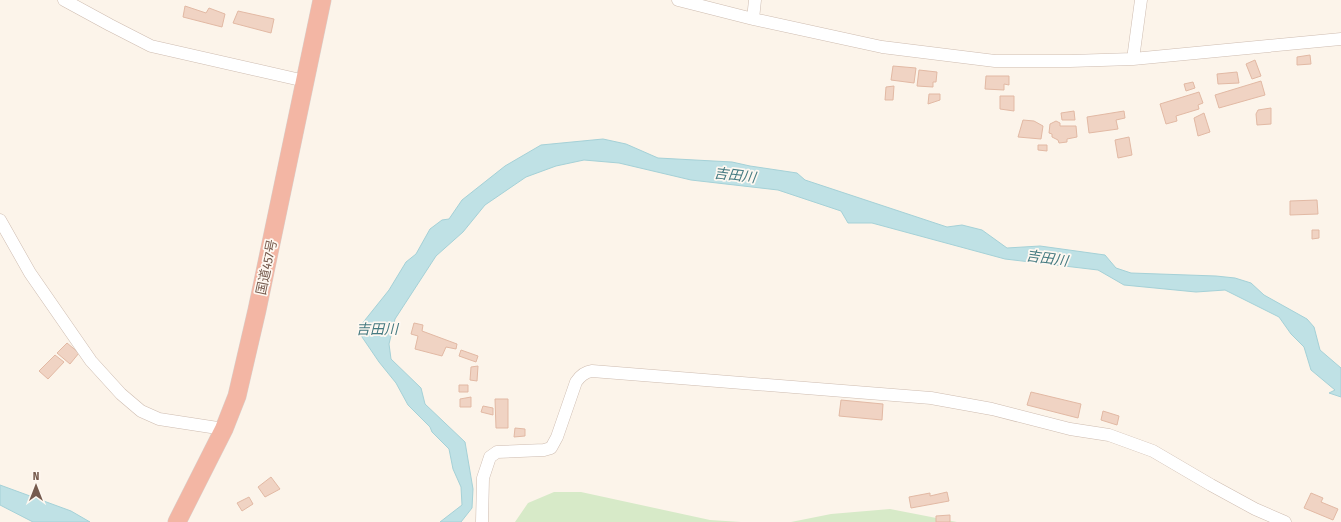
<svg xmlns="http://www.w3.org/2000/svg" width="1341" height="522" font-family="'Fira Sans Condensed','Noto Sans JP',sans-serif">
	<rect width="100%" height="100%" fill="#fcf4ea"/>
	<path fill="#d7eac8" d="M554 492H581L710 520 741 522H515L528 503Z
		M890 509 957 522H791L831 514Z"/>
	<path fill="#bfe1e5" stroke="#a5d1d7" d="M603 139 626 144 658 158 732 162 750 166 797 173 805 180 947 227 962 225 982 230 1007 248 1040 246 1105 255 1116 268 1131 273 1216 276 1235 278 1251 283 1264 295 1307 319 1314 327 1320 350 1341 368V397L1329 393 1335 390 1311 370 1304 347 1291 334 1279 317 1225 290 1196 292 1124 285 1098 270 1005 259 872 223H848L841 211 778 190 691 180 619 163 584 160 556 166 526 177 485 205 463 232 436 256 395 319 389 344 391 359 421 388 425 404 465 442 473 489 472 508 461 522H440L462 505 461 487 453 469 449 449 432 432 430 427 408 405 396 383 379 362 362 337 361 325 389 290 406 262 416 254 430 229 442 220 449 219 462 200 505 166 541 145Z
		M0 485 71 511 90 522H33L0 505Z"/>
	<path fill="#f0d3c3" stroke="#e2b9a4" d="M185 6 206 13 209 8 225 14 222 27 183 17Z
		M238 11 274 19 271 33 233 23Z
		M1310 55 1311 64 1297 65V57Z
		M1255 60 1261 76 1252 79 1246 64Z
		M893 66 916 68 914 83 891 80Z
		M919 70 937 72 936 82H933V87L917 86Z
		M1237 72 1239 83 1218 84 1217 74Z
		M986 76H1009V85L1004 84V90L985 89Z
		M1261 81 1265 95 1219 108 1215 95Z
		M1193 82 1195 88 1186 91 1184 84Z
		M894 86 893 100H885L886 87Z
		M1199 92 1203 103 1198 105 1199 109 1176 116 1177 121 1166 124 1160 104Z
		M929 94H940V100L928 104Z
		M1000 96H1014V111L1000 109Z
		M1271 108V124L1257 125 1256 114 1258 110Z
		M1074 111 1075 120H1062L1061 113Z
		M1124 111 1125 118 1116 120 1118 129 1089 133 1087 117Z
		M1204 113 1210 132 1198 136 1194 118Z
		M1023 120 1034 121 1043 126 1041 139 1018 137Z
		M1056 121 1060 123V126H1076L1077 137 1067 139V142L1059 143 1058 140 1052 137V134L1049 133 1050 124Z
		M1129 137 1132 155 1118 158 1115 140Z
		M1038 145H1047V151L1038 150Z
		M1317 200 1318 214 1290 215V201Z
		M1312 230H1319V238L1312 239Z
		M414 323 423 325 422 331 457 344 456 349 446 347 442 356 415 349 418 336 411 334Z
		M67 343 79 353 70 364 57 353Z
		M461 350 478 356 476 362 459 356Z
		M55 355 64 362 48 379 39 371Z
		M478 366 477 381 470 380 471 367Z
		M459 385H468V392H459Z
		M1031 392 1081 404 1078 418 1027 405Z
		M471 397V407H460V399Z
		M495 399H508V428H496Z
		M841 400 883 404 882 420 839 416Z
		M483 406 493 408V415L481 412Z
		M1103 411 1119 416 1117 425 1101 420Z
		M515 428 525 429V436L514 437Z
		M271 477 280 489 265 497 258 487Z
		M947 492 949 501 911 508 909 497 930 493V496Z
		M1311 493 1323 498 1321 502 1338 509 1333 520 1304 508Z
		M249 497 253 504 242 511 237 503Z
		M950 515V522H936V516Z"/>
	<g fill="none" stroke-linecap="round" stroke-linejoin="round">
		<g stroke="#cebcb0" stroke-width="13">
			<path id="minor" d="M64 0 110 25 151 46 305 81
				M678 0 753 19 882 47 995 61H1070L1133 59 1341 39
				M753 19 755 0
				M1133 59 1141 0
				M0 220 30 273 91 361 121 394 141 411 159 419 224 429
				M482 522 483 478 490 457 497 452 544 450 551 448 557 437 576 382C580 376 584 372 592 371L931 398 992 409 1070 429 1109 435 1153 451 1211 485 1255 509 1285 522"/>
		</g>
		<g stroke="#d9d1cd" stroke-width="19">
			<path id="highway" d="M177 522 224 429 237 396 257 310 322 0"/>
		</g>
		<use href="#minor" stroke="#fff" stroke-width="12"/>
		<use href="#highway" stroke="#f3b6a4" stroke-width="18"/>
	</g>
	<g text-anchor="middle" stroke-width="3.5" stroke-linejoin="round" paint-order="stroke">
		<g font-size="13" fill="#765b4e" stroke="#fef8f1">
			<text transform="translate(266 267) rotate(-78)" y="5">国道457号</text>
		</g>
		<g font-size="14" font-style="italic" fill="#457a81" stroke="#fef8f1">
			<text transform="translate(735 175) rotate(7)" y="5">吉田川</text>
			<text transform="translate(1047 258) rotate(8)" y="5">吉田川</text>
			<text x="377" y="334">吉田川</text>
		</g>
	</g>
	<g transform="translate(36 486)" stroke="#fef8f1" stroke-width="3" paint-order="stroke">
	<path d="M0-3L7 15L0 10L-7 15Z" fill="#765b4e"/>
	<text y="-6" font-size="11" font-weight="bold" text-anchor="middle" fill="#765b4e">N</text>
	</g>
</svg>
